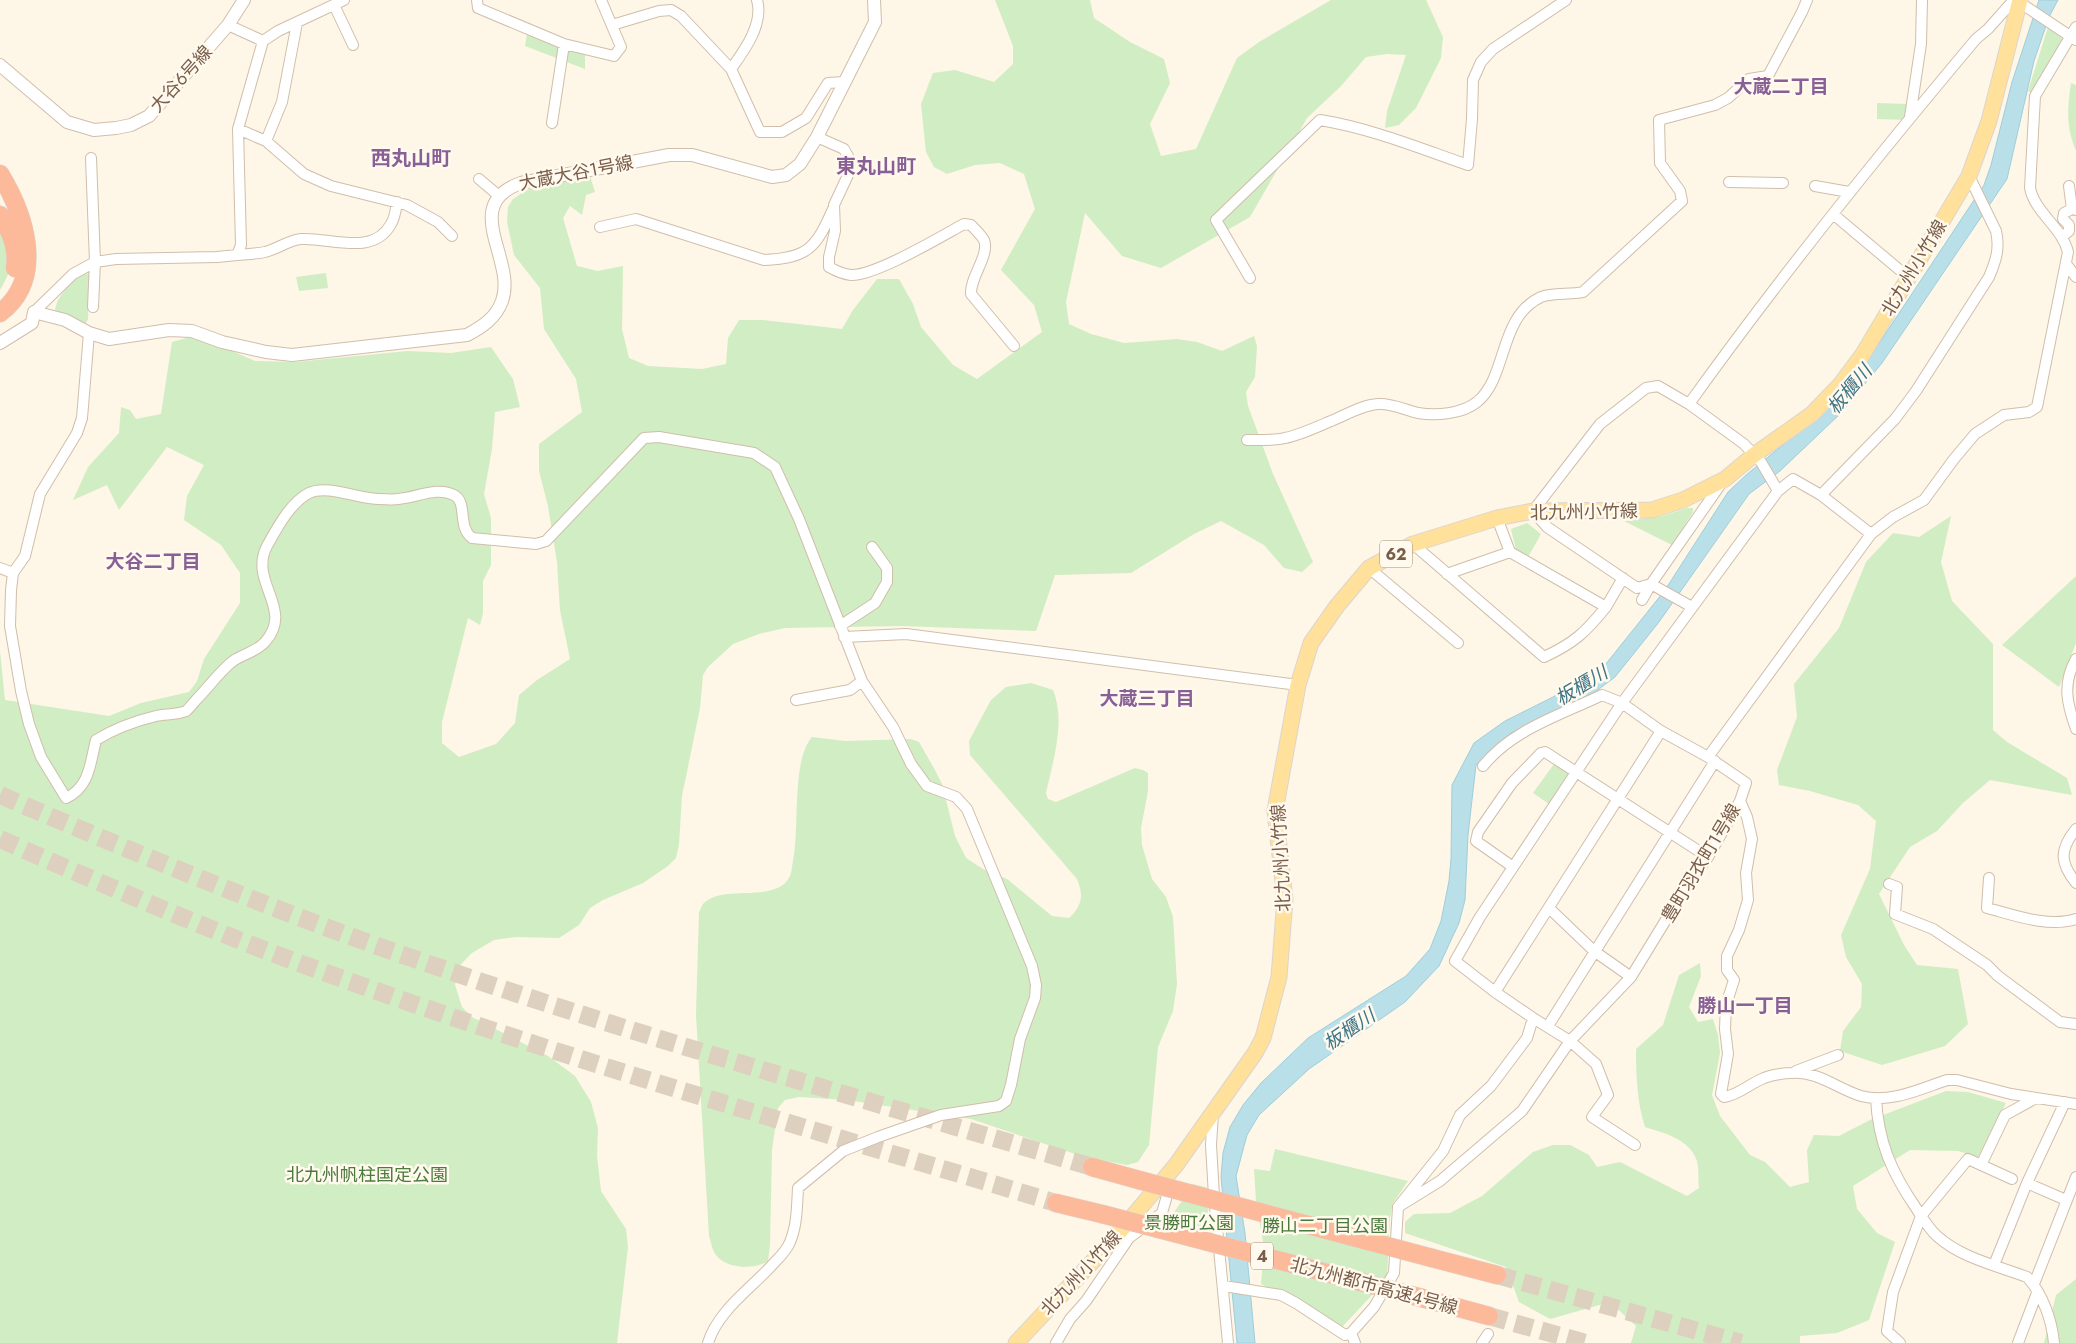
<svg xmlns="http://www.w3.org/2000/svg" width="2076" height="1343" font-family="Jost,'Noto Sans JP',sans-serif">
	<rect width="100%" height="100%" fill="#fef6e6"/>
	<path fill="#d1edc3" d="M995 0H1090L1094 18 1130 42 1164 59 1170 83 1150 124 1161 156 1196 149 1237 58 1259 42 1331 0H1426L1443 37 1441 58 1416 108 1399 125 1385 128 1387 111 1406 55 1387 54 1366 57 1341 86 1307 118 1250 217 1161 268 1122 256 1085 213 1066 302 1069 324 1091 334 1124 343 1177 339 1197 342 1222 351 1254 336 1257 346 1255 377 1246 392 1248 406 1273 474 1313 562 1302 572 1284 568 1264 545 1221 521 1194 534 1131 573 1055 575 1036 631 902 626 785 628 759 634 733 644 708 667 703 675 700 708 682 796 679 844 676 858 668 866 643 883 603 900 590 908 579 925 559 938 516 937 494 940 472 953 461 964 455 985 462 1007 472 1017 548 1056 575 1076 591 1102 598 1128 597 1156 601 1191 626 1229 628 1247 617 1343H0V651L5 700 109 716 141 703 189 692 197 681 204 659 240 603V573L221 545 184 520 187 496 204 465 167 447 119 510 107 485 73 500 88 467 119 433 121 407 130 410 136 419 161 414 172 342 190 337 216 344 255 361 295 362 408 351 451 353 491 347 513 379 520 407 495 412 492 449 484 494 491 518V565L483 581V613L480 625 468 618 442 722V743L459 757 496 744 515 723 519 695 537 680 570 659 560 610 557 562 548 506 539 471V444L582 412 576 379 544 329 540 288 514 255 507 222 508 207 513 199 525 191 547 182 590 176 595 192 586 195 582 215 570 206 563 218 577 266 598 271 623 266 622 329 629 358 648 366 702 369 726 364 728 338 739 320H763L842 329 853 310 877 279H899L913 304 921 327 953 365 977 379 1042 332 1034 305 1001 270 1035 209 1024 174 1000 163 975 165 947 174 934 167 926 152 921 104 933 73 955 70 994 82 1013 64V46Z
		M2048 27 2061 35 2062 40 2032 93 2028 91Z
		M527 33 585 52V69L525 46Z
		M2071 83 2076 85V151C2066 126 2067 110 2071 83Z
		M1877 103 1908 104 1907 120 1877 119Z
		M0 229C11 256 16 264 0 290Z
		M83 273 90 274 88 319 85 325 55 312C56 295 71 284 83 273Z
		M326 273 328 288 299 291 296 277Z
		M1687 508H1693V512L1672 545 1624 521 1662 516Z
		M1951 516 1941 562 1952 601 1993 644V730L2007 742 2067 778 2072 795 1990 780 1963 803 1937 831 1910 847 1879 894 1904 945 1917 965 1958 969 1968 1024 1945 1046 1882 1065 1840 1051 1843 1031 1861 1007 1862 984 1846 957 1841 935 1870 869 1876 821 1858 805 1810 791 1779 785 1777 770 1797 717 1794 684 1839 628 1866 562 1893 533 1919 537Z
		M1527 523 1541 534 1528 557 1516 550 1511 529Z
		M2076 576V643L2059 687 2002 645Z
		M1031 683 1053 690C1066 721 1053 761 1046 793L1048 799 1056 802 1135 768 1143 770 1148 773V791L1141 828 1142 845 1152 879 1166 897 1173 917 1177 984 1173 1011 1158 1047 1149 1145 1138 1162 1127 1165 1084 1157 971 1119 847 1100 799 1097 785 1100 778 1108 772 1150 770 1244 768 1261C755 1270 726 1269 716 1255 712 1250 711 1242 709 1236L696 1015 699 912C701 909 702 904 705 902 726 884 777 904 790 876 792 872 792 865 793 861 800 827 791 762 812 737L845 741 911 739 919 742 935 770 942 784 955 836 966 858 983 869 1007 879 1052 916 1069 918C1082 906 1084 896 1077 879L970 755 969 741 991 700 1006 687Z
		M1554 764 1570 773 1549 804 1533 793Z
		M1700 963 1701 976 1689 1007 1698 1022 1713 1019 1718 1035 1720 1053 1712 1095 1720 1116 1750 1155 1765 1162 1790 1187 1809 1182 1807 1150 1814 1135 1839 1136 1870 1120 1946 1091 1968 1092 2006 1103 1978 1157 1958 1151 1910 1150 1853 1186 1857 1209 1877 1233 1895 1242 1869 1320 1837 1333 1800 1336V1343H1631L1636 1326 1610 1302 1550 1319 1519 1302 1506 1267 1405 1233V1222L1414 1214 1450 1213 1482 1196 1533 1152 1553 1145H1570L1589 1155 1597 1167 1620 1162 1687 1196 1699 1188C1698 1180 1699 1169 1697 1161 1690 1139 1664 1133 1645 1127 1637 1102 1636 1075 1636 1049L1663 1025 1679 975Z
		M1275 1149 1408 1181 1393 1203 1390 1217 1387 1279 1342 1327H1339L1261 1284 1264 1248 1256 1201 1254 1169 1270 1171Z
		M1193 1184 1209 1188 1207 1246 1157 1238Z
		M2076 1279V1343H2044L2056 1295Z"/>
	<path fill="#b9dfe9" stroke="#9ecedc" d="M2039 0H2058L2049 17 2034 61 2007 179 1882 363 1841 413 1780 471 1749 494 1659 622 1615 677 1591 695 1511 733 1476 765 1468 835 1465 900 1459 923 1439 966 1405 1002 1309 1069 1259 1115 1247 1135 1236 1176 1245 1233 1255 1343H1237L1221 1177 1223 1153 1230 1127 1243 1105 1261 1083 1308 1038 1406 976 1430 949 1441 921 1449 881 1451 859 1452 785 1474 743 1505 721 1553 697 1605 665 1665 590 1728 492 1746 475 1822 413 1862 369 1984 185 1991 165 2012 82Z"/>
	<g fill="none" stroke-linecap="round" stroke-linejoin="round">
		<path stroke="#ddd0bf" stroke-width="18" stroke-dasharray="18 9" stroke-linecap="butt" d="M0 795C142 856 285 915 432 965 649 1040 871 1101 1092 1167
			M0 839C86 877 172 914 259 948 519 1047 789 1122 1056 1203
			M1497 1275 1741 1343
			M1489 1316 1586 1343"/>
		<g stroke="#d0beab" stroke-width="12">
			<path id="minor" d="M477 0 478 8 564 44 614 56 621 47 601 0
				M334 5 353 45
				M228 25 263 41
				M612 25 659 11 671 10 681 16 731 69 760 132H782L806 118 828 83 844 82
				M731 69C744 51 764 24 757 0
				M1910 117 1921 44 1922 0
				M552 123 564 44
				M238 129 266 141 304 174 331 186 407 205 438 222 452 236
				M817 137 844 149 850 160 848 175 834 205 835 231 829 257V267C836 271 843 274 851 275 875 276 940 237 964 224L971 225C975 229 981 235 984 240 990 255 970 277 971 294L1014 346
				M266 141 282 102 297 23
				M91 158 95 262 93 307
				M479 179 498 195
				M1729 182 1783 183
				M1815 186 1849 192
				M2069 186 2072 209
				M1833 214 1908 277
				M600 227 636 219 764 260C808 258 816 248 833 209
				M2062 237 2069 231V225L2063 219 2064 213 2072 209 2076 210
				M237 255C246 254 256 254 265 252 277 249 289 240 301 239 330 237 373 257 391 224 395 218 396 208 397 202
				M2067 265 2076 277
				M1250 278 1216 220 1320 120C1370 128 1419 148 1468 165L1472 119 1473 80 1481 62 1493 49 1566 0
				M34 312 73 274 95 262 116 259 217 257 237 255 241 245 238 129 263 41 278 31 344 0
				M89 333 82 418 77 433 40 494 25 556 13 573 11 590 10 626 21 691 29 724 41 757 66 798C90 787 90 763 96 740 114 729 135 721 156 716 165 714 177 715 186 711 189 709 193 703 196 700 207 689 221 670 233 661 243 654 256 652 265 642 295 609 248 582 267 546 277 528 290 503 309 493 327 484 359 499 379 499 386 499 392 500 398 499 416 498 437 486 454 495 468 502 457 527 472 538L536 544 546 541 644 438 659 437 754 453 775 467 799 519 862 681 893 727 911 764 927 786 956 797 967 809 1032 966 1036 985 1035 998 1020 1039 1011 1085 1006 1101 999 1106 941 1115 878 1137 843 1151 798 1188C797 1206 797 1226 790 1242 787 1250 780 1257 774 1263 752 1288 718 1310 708 1343
				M1689 404 1658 386 1646 388 1600 424 1533 511 1547 527 1637 588 1651 584 1723 481
				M1247 440C1259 440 1272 441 1285 438 1300 435 1317 427 1331 421 1346 415 1362 405 1378 404 1392 403 1405 410 1418 413 1436 416 1462 414 1477 402 1508 377 1498 317 1541 297 1553 292 1570 295 1583 292L1682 201 1680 191 1660 163 1659 120 1715 105 1728 98 1749 79 1768 76 1802 12 1807 0
				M1778 491 1761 462 1744 444 1689 404C1779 278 1876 158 1976 39L1988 29 2012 2H2019L2076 40
				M1821 495 1895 419 1916 391 1989 277C1996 261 2000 248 1996 231L1969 176
				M1413 544 1544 657C1574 643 1585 633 1606 607L1510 552 1497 518
				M0 568 13 573
				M1369 568 1458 643
				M1447 574 1510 552
				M1642 600 1651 584 1692 607
				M1606 607 1623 578
				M840 626 875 603 887 582V568L872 547
				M844 637 906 634 1298 685
				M2076 659C2062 684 2067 704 2076 729
				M796 700 850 690 862 681
				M1661 731 1708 757
				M1740 801 1747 817 1752 839 1746 873 1748 900 1739 930 1727 956V970L1734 980 1726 1005 1725 1029 1728 1054 1721 1094 1724 1097C1739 1095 1749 1084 1762 1079 1770 1075 1784 1073 1792 1073 1818 1071 1838 1089 1861 1096 1890 1104 1920 1089 1947 1080H1957L2011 1094 2076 1104
				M2076 829C2059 850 2060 863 2076 883
				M1513 867 1476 841 1478 832 1512 783 1541 753 1545 752 1708 857
				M1989 878 1987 908C2014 915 2048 928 2076 919
				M1889 884 1897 887 1895 914 1933 929 1987 965 1998 976 2060 1022 2076 1024
				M1549 908 1594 951 1631 977
				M1495 992 1661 731 1622 703 1778 491 1793 479 1821 495 1871 534
				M1533 1018 1570 1041 1596 1064 1608 1095 1592 1117 1635 1145
				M1548 1026 1715 761
				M1796 1071 1838 1055
				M1876 1098C1878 1142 1892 1173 1916 1208 1922 1217 1929 1229 1937 1236 1961 1258 1998 1266 2027 1277 2043 1294 2052 1321 2054 1343
				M1213 1113 1211 1145 1214 1196 1228 1343
				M1981 1165 2005 1115 2036 1098
				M2027 1183 2066 1200
				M1398 1207 1440 1181 1522 1111 1570 1041 1631 977 1683 892 1708 857 1740 801 1746 783 1708 757 1871 534 1893 517 1924 500 1954 459 1975 434 2004 415 2029 412 2037 407 2068 252C2062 227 2035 213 2030 188L2035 96 2076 27
				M1994 1265 2027 1183 2065 1102
				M2034 1284 2076 1177
				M1224 1286 1281 1295 1296 1303 1345 1335 1351 1333
				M1056 1343 1070 1319 1086 1301 1129 1238 1162 1213 1170 1185
				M1355 1343 1351 1333 1374 1307 1394 1273 1398 1207 1443 1151 1460 1115 1491 1086 1527 1038 1533 1018 1495 992 1455 961 1480 917 1622 703 1602 695C1561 715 1513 729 1483 766
				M1482 1343 1488 1334
				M1900 1343 1887 1331 1893 1292 1921 1216 1968 1159 2012 1179
				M2018 1343 2037 1293"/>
		</g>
		<g stroke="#d0beab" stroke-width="14">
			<path id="tertiary" d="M0 65 67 122 94 130 116 128 131 125 149 116 228 25 244 0
				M0 343 32 323 34 312 65 320 89 333 109 339 169 330 192 331 222 342 266 352 292 355 467 335C482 327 496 318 502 301 517 260 459 205 521 183L669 155H692L772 177 786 175 800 164 817 137 875 22 874 0"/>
		</g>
		<g stroke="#dcd5d0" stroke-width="17">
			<path id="primary" d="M1016 1343 1111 1242 1176 1165 1255 1053 1263 1038 1279 977 1285 899 1275 811 1298 685 1311 643 1337 606 1369 568 1413 544 1497 518 1533 511 1652 510 1683 500 1725 479 1754 455 1812 414 1840 385 1863 354 1969 176 1989 121 2020 0"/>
		</g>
		<g stroke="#dcd5d0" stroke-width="19">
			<path id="motorway" d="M0 174C25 215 46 278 0 313
				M0 215C11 231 18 249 15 268
				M1092 1167 1139 1180
				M1056 1203 1102 1214
				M1432 1258 1497 1275
				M1422 1298 1489 1316"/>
		</g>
		<use href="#minor" stroke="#fff" stroke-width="10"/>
		<use href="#tertiary" stroke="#fff" stroke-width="12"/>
		<use href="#primary" stroke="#ffe19c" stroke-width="15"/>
		<use href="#motorway" stroke="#fcba9a" stroke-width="18"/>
		<g stroke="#dcd5d0" stroke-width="19" stroke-linecap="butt">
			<path id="motorway-bridge" d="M1139 1180 1432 1258
				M1102 1214 1422 1298"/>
		</g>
		<use href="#motorway-bridge" stroke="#fcba9a" stroke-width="18"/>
	</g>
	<g text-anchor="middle" stroke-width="5" stroke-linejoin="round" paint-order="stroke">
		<g fill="#fff9ee" stroke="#a18c7a" stroke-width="1">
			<rect x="1380" y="540.5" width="32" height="27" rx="4"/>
			<rect x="1251" y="1242.5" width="22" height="27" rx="4"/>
		</g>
		<g font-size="16" font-weight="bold" fill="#795d49">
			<text x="1396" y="560">62</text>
			<text x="1262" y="1262">4</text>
		</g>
		<g font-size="18" fill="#795d49" stroke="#fff9ee">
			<text transform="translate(181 79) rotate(-48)" y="6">大谷6号線</text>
			<text transform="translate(576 173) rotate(-11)" y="6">大蔵大谷1号線</text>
			<text transform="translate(1914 268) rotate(-59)" y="6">北九州小竹線</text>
			<text transform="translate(1584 512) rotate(-1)" y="6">北九州小竹線</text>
			<text transform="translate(1281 858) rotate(-93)" y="6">北九州小竹線</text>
			<text transform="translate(1701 863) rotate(-59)" y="6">豊町羽衣町1号線</text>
			<text transform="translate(1081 1273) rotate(-47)" y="6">北九州小竹線</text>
			<text transform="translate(1374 1286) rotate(15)" y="6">北九州都市高速４号線</text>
		</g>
		<g font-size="18" fill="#4b7a3d" stroke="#fff9ee">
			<text x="367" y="1181">北九州帆柱国定公園</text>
			<text x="1189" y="1229">景勝町公園</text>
			<text x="1325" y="1232">勝山二丁目公園</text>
		</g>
		<g font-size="19" font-weight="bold" fill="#886096" stroke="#fff9ee">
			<text x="1781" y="93">大蔵二丁目</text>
			<text x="153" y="568">大谷二丁目</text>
			<text x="1147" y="705">大蔵三丁目</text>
			<text x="1745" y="1012">勝山一丁目</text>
		</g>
		<g font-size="19" font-style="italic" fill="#3e7687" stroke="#fff9ee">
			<text transform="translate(1849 389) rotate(-50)" y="7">板櫃川</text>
			<text transform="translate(1581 685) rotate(-31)" y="7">板櫃川</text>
			<text transform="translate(1349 1029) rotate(-34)" y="7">板櫃川</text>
		</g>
		<g font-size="20" font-weight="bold" fill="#886096" stroke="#fff9ee">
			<text x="411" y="165">西丸山町</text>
			<text x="876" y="173">東丸山町</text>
		</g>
	</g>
</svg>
